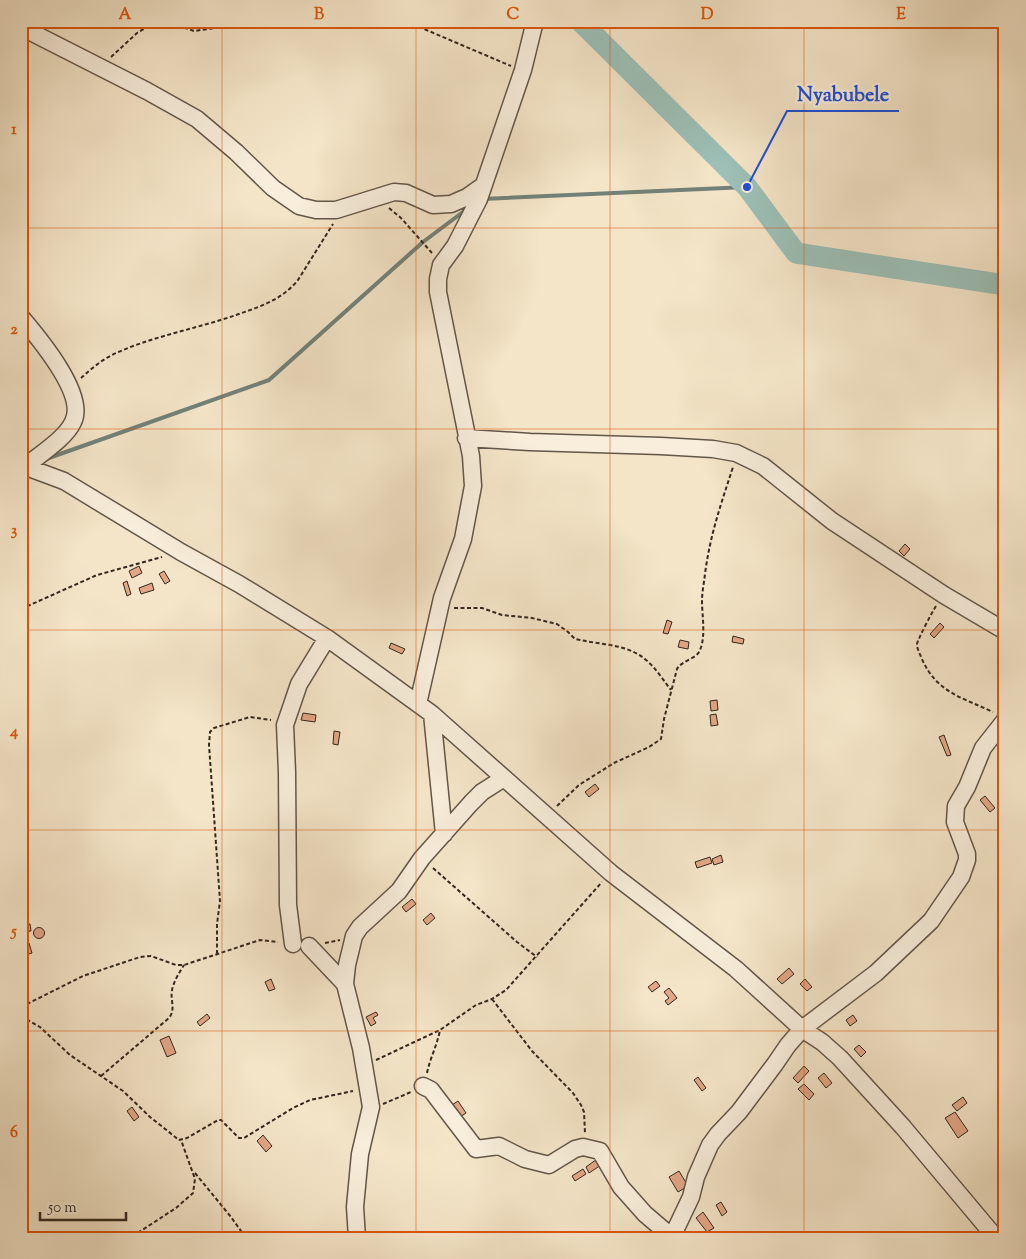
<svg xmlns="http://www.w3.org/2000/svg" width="1026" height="1259" font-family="'Sorts Mill Goudy',serif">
	<rect width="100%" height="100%" fill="#f4e5c8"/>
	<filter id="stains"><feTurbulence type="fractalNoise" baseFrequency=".004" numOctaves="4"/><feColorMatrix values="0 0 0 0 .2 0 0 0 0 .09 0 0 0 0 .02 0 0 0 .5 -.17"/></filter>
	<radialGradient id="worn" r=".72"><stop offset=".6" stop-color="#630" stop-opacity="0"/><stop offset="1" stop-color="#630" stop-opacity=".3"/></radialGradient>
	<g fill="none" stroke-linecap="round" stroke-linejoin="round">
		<path stroke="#72827a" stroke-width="4" d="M483 199 747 187
			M46 459 269 380 423 242 467 209"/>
		<path stroke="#9cbfb6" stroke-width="21" d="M580 21 747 187 796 253 1005 285"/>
	</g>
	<path fill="#e3a686" stroke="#32271f" d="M905 544 910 549 904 556 899 551Z
		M139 566 142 573 132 578 129 571Z
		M164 571 170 581 165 584 159 574Z
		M127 581 131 594 127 596 123 583Z
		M152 583 154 590 141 594 139 588Z
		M667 620 672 622 668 634 663 633Z
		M940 623 944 627 934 638 930 634Z
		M733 636 744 639 743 644 732 642Z
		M680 640 689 642 688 649 678 647Z
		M391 643 405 649 402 654 389 648Z
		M717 700 718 710 711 711 710 701Z
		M303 713 316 715 315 722 301 720Z
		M716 714 718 725 711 726 710 715Z
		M334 731 340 732 338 745 333 744Z
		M944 735 951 755 947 756 939 737Z
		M595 784 599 789 589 797 585 792Z
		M985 796 995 808 990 812 980 800Z
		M721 855 723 862 714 865 712 859Z
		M710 857 712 863 697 868 695 862Z
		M412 899 416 904 406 912 402 907Z
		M431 913 435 918 427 925 423 920Z
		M30 924 31 931 22 932 21 925Z
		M33.5 933a5.5 5.5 0 1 1 11 0a5.5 5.5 0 1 1-11 0Z
		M29 943 32 953 26 955 22 945Z
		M789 968 794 974 782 984 777 979Z
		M271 979 275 989 269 991 265 982Z
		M805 979 812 987 807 991 800 984Z
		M656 981 660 986 652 992 648 987Z
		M669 988 677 998 668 1005 665 1001 669 998 664 992Z
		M376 1012 378 1015 373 1018 376 1023 371 1026 366 1017Z
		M207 1014 210 1018 200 1026 197 1022Z
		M853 1015 857 1021 850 1026 846 1020Z
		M169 1036 176 1053 167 1057 160 1040Z
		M859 1045 866 1052 861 1057 854 1049Z
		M804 1066 809 1071 798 1083 793 1078Z
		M824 1073 832 1083 826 1088 818 1078Z
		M698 1077 706 1088 702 1091 694 1080Z
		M804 1084 814 1094 809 1100 798 1089Z
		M963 1097 967 1103 957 1111 952 1105Z
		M458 1101 466 1113 460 1117 452 1105Z
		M132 1107 139 1117 134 1121 127 1111Z
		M955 1112 968 1131 958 1138 945 1118Z
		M263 1135 272 1146 266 1152 257 1141Z
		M597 1159 601 1165 589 1173 586 1167Z
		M583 1169 586 1174 575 1181 572 1176Z
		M679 1171 688 1186 678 1192 669 1177Z
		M721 1202 727 1212 722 1216 716 1205Z
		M703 1212 714 1228 707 1232 696 1218Z"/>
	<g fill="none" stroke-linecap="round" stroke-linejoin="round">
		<g stroke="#625649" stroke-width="19">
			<path id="minor" d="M21 27 147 91 197 119 236 152 273 188 299 206 316 210H336L394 192 406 193 433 205 451 204 467 197 484 185
				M21 317C38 337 87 395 73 422 66 438 39 455 26 466
				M466 438 530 442 661 446 713 449 736 453 763 466 832 521 944 595 1005 631
				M21 465 64 481 181 552 239 584 327 638 432 714 611 873 736 969 802 1029 822 1042 840 1058 903 1127 996 1238
				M418 704 442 598 463 539 473 486 471 456 438 292V279L441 265 455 246 479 199 523 70 535 21
				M432 714 444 834
				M293 944 288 905 287 772 285 725 299 684 327 638
				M309 946 345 984
				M423 1086 431 1090 476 1149 499 1146 525 1159 549 1165 575 1149 583 1147 600 1151 621 1187 645 1214 673 1238
				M672 1237 691 1197 696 1177 710 1145 718 1134 739 1112 775 1064 788 1045 802 1029 876 973 931 921 961 877 967 860V854L955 822 956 806 967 787 983 748 1005 720
				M357 1238 355 1207 360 1154 371 1107 361 1048 345 984 347 965 354 936 360 927 399 891 422 858 471 803 482 792 504 778"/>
		</g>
		<path stroke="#32271f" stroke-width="2" stroke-dasharray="4 2.5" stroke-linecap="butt" d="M400 21 417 26 511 66
			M111 57 137 33 147 27 177 25 194 31 215 28 232 21
			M389 208 401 218 432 253
			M81 378C90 370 100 361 112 355 149 337 196 329 236 315 259 307 282 300 298 280L333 224
			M936 606C932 612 918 639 917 644 917 649 920 654 922 659 936 692 963 698 993 712
			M454 608H482L502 615 532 618 557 624 568 632 575 639 580 640C602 645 628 644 646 660 656 668 663 680 671 690
			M21 609 97 575 162 557
			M557 806 579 785 614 763 649 747 661 739 664 719 677 669C682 660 697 659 700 650 706 636 702 616 702 601 702 592 704 583 705 574 710 535 721 504 733 467
			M433 868 517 942 537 957
			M21 902 24 914 21 923
			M325 943 340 940
			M217 954V924L220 901 209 745 210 732 214 728 250 717 271 720
			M492 999 532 1051 573 1093 581 1105 584 1112 585 1133
			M21 1007 83 976 140 957 151 956 176 965H184L260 940 278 942
			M21 1016 40 1027 70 1055 123 1091 150 1117 179 1140 187 1138 218 1120H221L239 1138H244L293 1108 310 1100 353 1091
			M376 1060 440 1030 476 1005 492 999 506 990 602 882
			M427 1073C430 1058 437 1046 440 1030
			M101 1076 169 1018C176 1009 170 1000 172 990 174 981 179 973 184 965
			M383 1104 411 1092
			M195 1173 231 1217 246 1238
			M21 1234 30 1238
			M126 1238 133 1236 176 1208 193 1193 195 1179 181 1140"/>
		<use href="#minor" stroke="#f8eedb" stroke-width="16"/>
	</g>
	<path fill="none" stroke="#df560d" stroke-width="1" stroke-opacity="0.55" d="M222 21V1238M416 21V1238M610 21V1238M804 21V1238M21 228H1005M21 429H1005M21 630H1005M21 830H1005M21 1031H1005"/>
	<path fill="none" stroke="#1d4ed8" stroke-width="2" d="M747 187L787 111H899"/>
	<circle fill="#1d4ed8" stroke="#f8eedb" stroke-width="2" cx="747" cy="187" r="5"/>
	<g font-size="20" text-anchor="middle" font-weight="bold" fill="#1d4ed8" stroke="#f8eedb" stroke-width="4.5" stroke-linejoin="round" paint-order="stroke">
		<text x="843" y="101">Nyabubele</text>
	</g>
	<rect width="1026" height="1259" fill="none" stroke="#f4e5c8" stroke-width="55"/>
	<path d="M40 1212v8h86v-8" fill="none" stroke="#32271f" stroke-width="2.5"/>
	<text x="48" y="1212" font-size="15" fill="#32271f" stroke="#f8eedb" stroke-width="4" paint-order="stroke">50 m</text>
	<rect x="28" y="28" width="970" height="1204" fill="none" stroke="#df560d" stroke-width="2"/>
	<g font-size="16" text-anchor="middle" font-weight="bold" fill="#df560d">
		<text x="125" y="19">A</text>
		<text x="319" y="19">B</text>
		<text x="513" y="19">C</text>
		<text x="707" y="19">D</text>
		<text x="901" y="19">E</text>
		<text x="14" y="134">1</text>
		<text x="14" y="334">2</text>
		<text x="14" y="535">3</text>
		<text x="14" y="736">4</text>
		<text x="14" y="936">5</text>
		<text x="14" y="1137">6</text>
	</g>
	<rect width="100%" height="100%" filter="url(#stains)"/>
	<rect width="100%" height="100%" fill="url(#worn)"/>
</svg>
